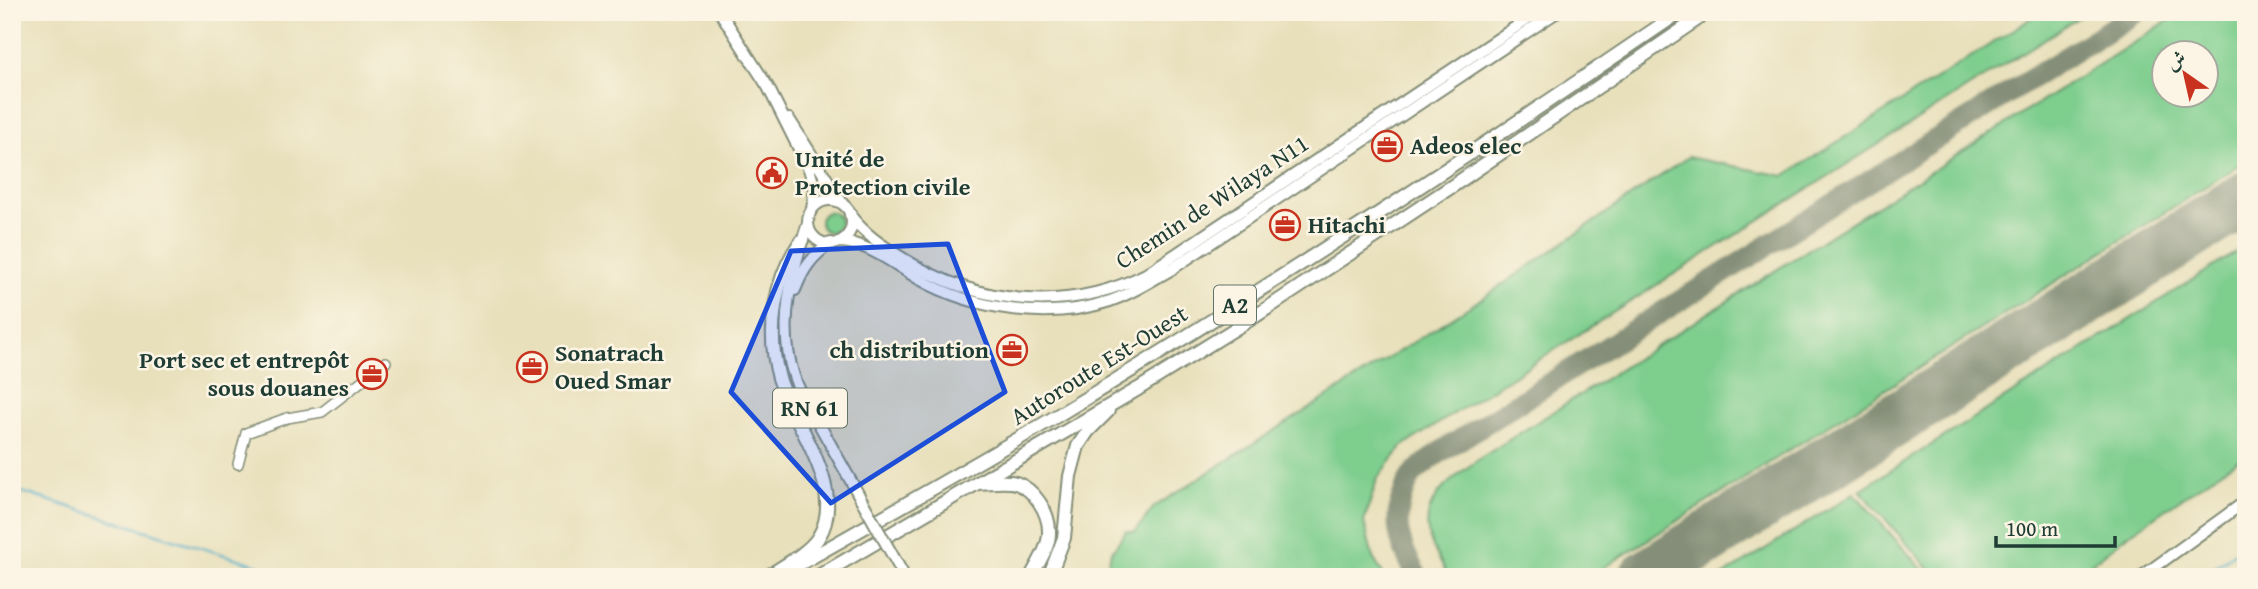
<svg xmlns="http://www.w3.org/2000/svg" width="2258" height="589" font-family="'Gentium Book Plus',Amiri,serif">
	<rect width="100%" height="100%" fill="#fcf5e5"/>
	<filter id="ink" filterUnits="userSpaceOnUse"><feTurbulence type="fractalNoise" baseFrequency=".0143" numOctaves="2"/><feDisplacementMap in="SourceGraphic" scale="14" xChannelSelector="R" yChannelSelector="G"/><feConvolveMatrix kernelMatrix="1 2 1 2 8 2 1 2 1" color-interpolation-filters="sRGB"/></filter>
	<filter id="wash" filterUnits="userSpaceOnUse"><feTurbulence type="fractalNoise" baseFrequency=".00686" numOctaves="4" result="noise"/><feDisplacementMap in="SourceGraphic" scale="28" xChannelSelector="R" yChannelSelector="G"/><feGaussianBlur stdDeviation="1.57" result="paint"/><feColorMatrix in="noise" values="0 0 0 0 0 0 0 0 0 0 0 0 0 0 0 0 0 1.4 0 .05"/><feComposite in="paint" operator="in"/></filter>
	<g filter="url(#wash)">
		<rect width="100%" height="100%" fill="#e8e0bb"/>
		<path fill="#7ece8e" stroke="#4e8661" stroke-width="2" fill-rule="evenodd" d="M2041 12H2087L1403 446 1377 479 1364 522 1373 558 1385 577H1104L1111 553 1126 531 1135 532 1154 507 1483 298 1688 157 1784 176Z
			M2182 12H2246V161L1589 577H1449C1442 563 1430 546 1428 532 1422 497 1455 477 1479 459ZM2206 52V94H2164V52Z
			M820 222a10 10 0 1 1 20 0a10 10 0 1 1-20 0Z
			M2246 246V454L2128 535 2074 577H1936L1860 490Z
			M1854 493 1929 577H1721Z"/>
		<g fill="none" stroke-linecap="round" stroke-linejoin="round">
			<path stroke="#47abc7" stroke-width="2.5" d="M12 14 13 12
				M12 489 296 577
				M2202 577 2246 544"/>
			<path stroke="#848e78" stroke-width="21" d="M1418 577C1402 550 1391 525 1403 495 1406 486 1409 477 1416 471 1424 464 1433 457 1442 451L2137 12"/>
			<path stroke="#848e78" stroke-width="54" d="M1646 577 2246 198"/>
		</g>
	</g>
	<g filter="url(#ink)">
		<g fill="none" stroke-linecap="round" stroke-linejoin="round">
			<g stroke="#848e78" stroke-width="12">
				<path id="minor" d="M238 464 246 433 287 418 322 412 386 362"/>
			</g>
			<g stroke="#848e78" stroke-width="14">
				<path id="major" d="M720 12 768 87 809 169 815 189 812 209
					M789 119 842 203
					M808 222a22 22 0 1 1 44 0a22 22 0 1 1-44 0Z
					M850 215C865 235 883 246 904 259 977 305 1068 314 1146 274L1538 12
					M808 223C792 271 777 325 794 376 799 393 810 408 819 424 833 449 847 474 861 499
					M838 242C867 242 894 264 919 279 974 310 1049 321 1110 301 1132 294 1152 280 1172 269L1557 12
					M795 290C803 269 812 256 831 243
					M2141 577 2246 501"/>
			</g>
			<g stroke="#848e78" stroke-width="16">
				<path id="highway" d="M977 483C989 483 1005 480 1016 483 1034 489 1049 512 1049 531 1050 546 1038 563 1031 577
					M767 577C783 566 807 554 818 538 849 490 793 424 779 378 766 333 774 277 802 240
					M777 577C870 524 964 472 1055 417 1268 289 1475 152 1680 12
					M817 577 1138 389 1254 317 1454 185 1708 12
					M1049 577 1064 538 1070 476 1078 446 1088 431 1108 411"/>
			</g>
			<use href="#minor" stroke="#fff" stroke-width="9"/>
			<use href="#major" stroke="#fff" stroke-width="10"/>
			<use href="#highway" stroke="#fff" stroke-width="12"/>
			<g stroke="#848e78" stroke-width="14" stroke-linecap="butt">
				<path id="major-bridge" d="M861 499 903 574"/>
			</g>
			<use href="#major-bridge" stroke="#fff" stroke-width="10"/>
		</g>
	</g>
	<path fill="#1d4ed8" fill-opacity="0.2" stroke="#1d4ed8" stroke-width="5" stroke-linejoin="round" d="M948 244 1005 392 831 503 731 392 791 251Z"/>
	<defs>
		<g id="office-ring" transform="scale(1.575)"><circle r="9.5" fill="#fcf5e5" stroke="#c8321e" stroke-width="1.5"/><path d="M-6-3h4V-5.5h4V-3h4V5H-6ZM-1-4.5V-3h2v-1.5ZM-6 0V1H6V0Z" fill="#c8321e"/></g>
		<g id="civic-ring" transform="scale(1.575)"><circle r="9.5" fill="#fcf5e5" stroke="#c8321e" stroke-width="1.5"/><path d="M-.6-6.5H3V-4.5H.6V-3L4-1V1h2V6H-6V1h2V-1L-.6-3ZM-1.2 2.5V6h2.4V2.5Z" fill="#c8321e"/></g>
	</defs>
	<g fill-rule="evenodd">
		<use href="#office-ring" x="1387" y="146"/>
		<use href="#civic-ring" x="772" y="173"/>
		<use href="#office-ring" x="1285" y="225"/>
		<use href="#office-ring" x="1012" y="350"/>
		<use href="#office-ring" x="532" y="367"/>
		<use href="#office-ring" x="372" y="374"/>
	</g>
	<g text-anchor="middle" stroke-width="5" stroke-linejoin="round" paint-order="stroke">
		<g fill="#fcf5e5" stroke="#617469" stroke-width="2">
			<rect x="1214" y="285.5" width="42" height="39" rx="5"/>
			<rect x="773" y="388.5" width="74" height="39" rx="5"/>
		</g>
		<g font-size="23" font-weight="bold" fill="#1f3d34">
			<text x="1235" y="313">A2</text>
			<text x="810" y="416">RN 61</text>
		</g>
		<g font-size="24" font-weight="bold" fill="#1f3d34" stroke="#fcf5e5" text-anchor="start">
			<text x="1410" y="154">Adeos elec</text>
			<text x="795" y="167">Unité de<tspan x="795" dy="28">Protection civile</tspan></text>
			<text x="1308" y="233">Hitachi</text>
			<text x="989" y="358" text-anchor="end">ch distribution</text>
			<text x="555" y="361">Sonatrach<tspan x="555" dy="28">Oued Smar</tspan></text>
			<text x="349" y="368" text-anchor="end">Port sec et entrepôt<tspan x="349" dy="28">sous douanes</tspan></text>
		</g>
		<g font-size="24" fill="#1f3d34" stroke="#fcf5e5">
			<text transform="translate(1212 202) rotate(-33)" y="8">Chemin de Wilaya N11</text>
			<text transform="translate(1099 365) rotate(-32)" y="8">Autoroute Est-Ouest</text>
		</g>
	</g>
	<rect width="2258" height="589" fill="none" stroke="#fcf5e5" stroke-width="42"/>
	<g transform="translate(2185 74) rotate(326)"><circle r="33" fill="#fcf5e5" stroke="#a4ab9e" stroke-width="2"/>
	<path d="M0-5L12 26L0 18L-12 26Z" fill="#c8321e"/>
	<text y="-10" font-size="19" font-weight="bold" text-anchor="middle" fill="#1f3d34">ش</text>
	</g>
	<path d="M1996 536v10h119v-10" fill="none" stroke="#1f3d34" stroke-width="3.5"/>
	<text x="2006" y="536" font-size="21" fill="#1f3d34" stroke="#fcf5e5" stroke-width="5" paint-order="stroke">100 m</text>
</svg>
